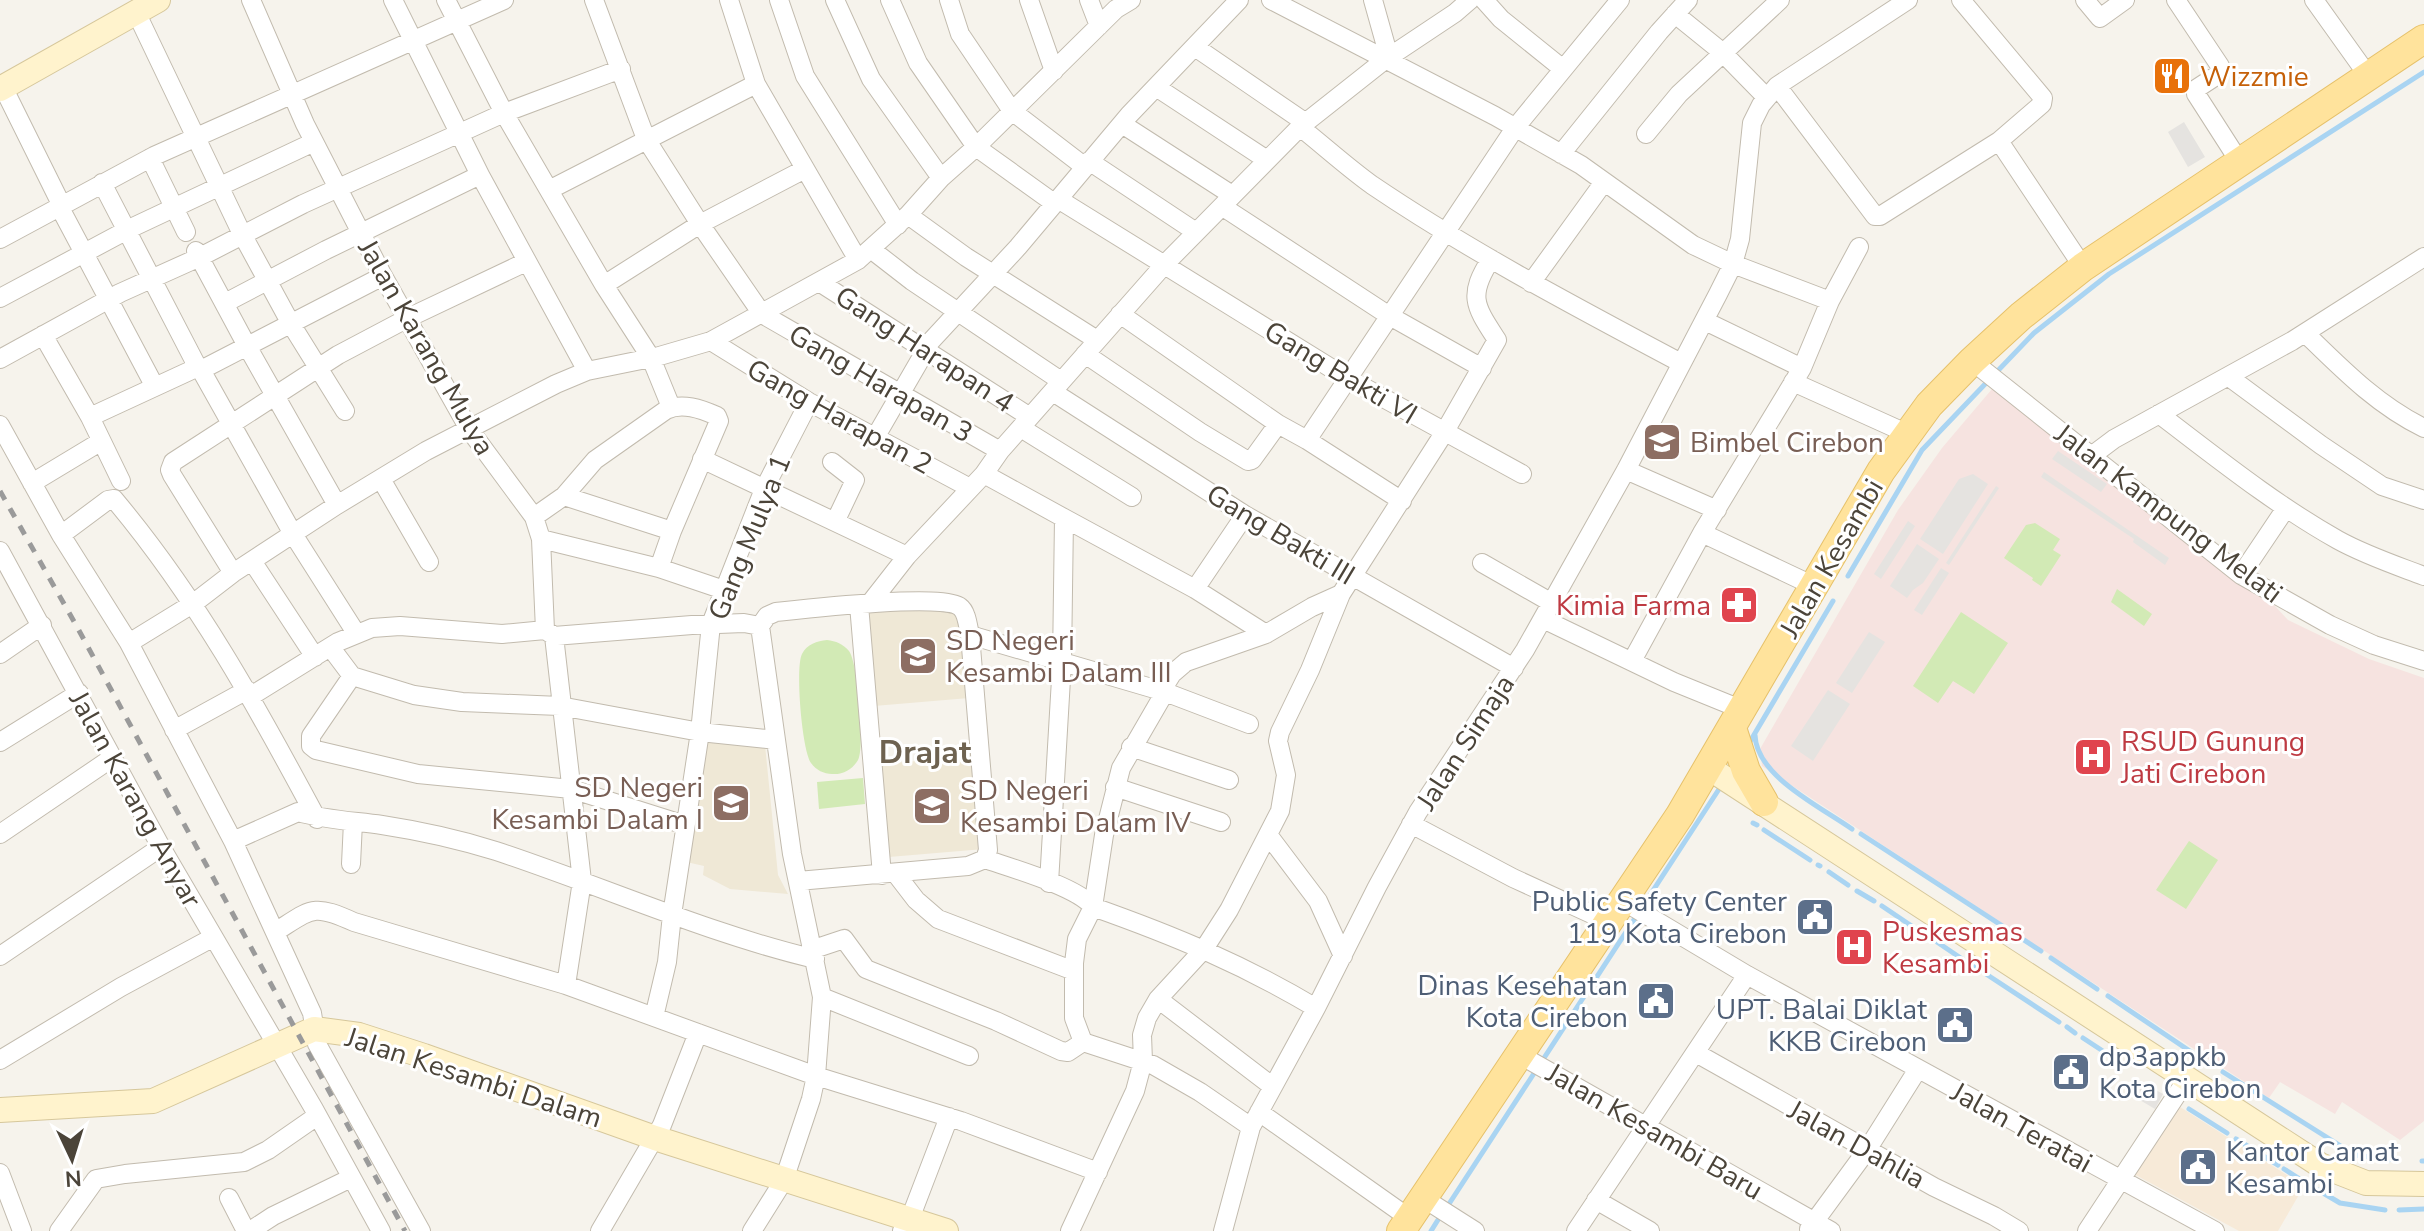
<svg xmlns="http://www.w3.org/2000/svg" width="2424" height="1231" font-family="'Nunito Sans',sans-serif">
	<rect width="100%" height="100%" fill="#f6f3ec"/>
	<path fill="#f7ead8" d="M2177 1105 2304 1186 2278 1231H2239L2132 1173Z"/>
	<path fill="#efe8d6" d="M927 608 959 611 969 698 874 706 866 613Z
		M702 737 765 745 778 875 788 894 730 889 703 875 704 866 682 861Z
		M976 756 984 849 889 857 881 764Z"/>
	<path fill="#f6e3e0" d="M1992 389 2273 604 2288 620 2369 659 2424 678V1121L2400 1140 2342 1102 2335 1114 2280 1082 2269 1098 1762 766 1760 749 1898 510 1942 448Z"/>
	<path fill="#d2eab5" d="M2035 523 2060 539 2053 550 2061 555 2041 586 2032 580 2033 578 2004 558 2026 525Z
		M2117 589 2152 614 2144 626 2111 602Z
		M1961 612 2008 643 1974 694 1953 681 1938 703 1913 686Z
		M827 640C836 641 843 644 849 651 858 663 865 747 858 760 853 769 843 775 832 774 824 774 816 770 811 763 802 751 795 667 802 654 807 644 817 641 827 640Z
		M863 778 865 804 819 809 817 782Z
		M2189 841 2218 860 2186 909 2156 890Z"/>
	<path fill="#e5e3e0" d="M2184 122 2205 157 2188 167 2168 132Z
		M2058 451 2107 484 2101 492 2052 459Z
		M2044 472 2169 558 2165 565 2133 542 2134 539 2041 477Z
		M1973 474 1988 484 1943 554 1920 539 1959 479Z
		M1996 486 1999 488 1949 565 1946 563Z
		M1908 521 1915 526 1881 579 1874 574Z
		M1917 544 1939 559 1923 583 1913 590 1907 598 1890 586Z
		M1941 568 1949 573 1922 615 1914 610Z
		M1869 632 1885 642 1852 693 1836 683Z
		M1828 690 1850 704 1813 761 1791 746Z
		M2136 1079 2163 1094 2155 1109 2128 1093Z"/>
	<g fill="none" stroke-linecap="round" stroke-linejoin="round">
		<path stroke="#a9d4f2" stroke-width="5" d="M1848 576 1922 450 2034 333 2109 274 2424 72
			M1755 735C1756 776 1821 807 1852 829
			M1748 745 1833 601
			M1753 823 1757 825
			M1764 830 1810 860
			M1861 834 2041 951
			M1818 865 1820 866
			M1829 872 1848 885
			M1857 891 1874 901
			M1882 906 1922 933
			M1934 940 1974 967
			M2051 958 2097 989
			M1986 974 2059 1022
			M2108 996 2212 1066
			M2067 1027 2075 1033
			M2083 1038 2112 1057
			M2223 1072 2355 1155 2389 1160
			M2189 1109 2227 1133
			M2236 1139 2278 1165
			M2422 1161H2424
			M2284 1169 2306 1183
			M2318 1190 2340 1203 2385 1210
			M1447 1207 1723 783
			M2399 1210 2424 1209
			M1431 1231 1441 1215"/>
		<g stroke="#c2bbae" stroke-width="20">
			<path id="street" d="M251 0 305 124 383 276 469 429 534 517 541 539 545 630 554 636 692 625 744 623 760 626
				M393 0 480 175 587 371
				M446 0 504 113 604 285 651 358 671 407
				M594 0 646 139 700 224 762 314 1000 451
				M729 0 756 84 858 260
				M779 0 805 76 898 225
				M835 0 871 79 941 178
				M890 0 918 63 976 147 1054 203
				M949 0 960 34 1012 111 1085 167
				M1029 0 1054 71
				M1089 0 1099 26
				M1271 0 1495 116 1581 165 1693 245 1733 264 1830 301
				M1373 0 1389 57
				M1484 0 1501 19 1563 69
				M2085 0 2100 18 2125 0
				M2176 0 2220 66 2219 74 2196 89V94L2239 161
				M2314 0 2369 77
				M136 12 242 234 291 324 345 411
				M1675 14 1722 52 1767 98
				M1195 47 1306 123
				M1777 86 1875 216H1880L1999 141 2042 104 2043 98 1961 0
				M3 87 61 204
				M1156 87 1267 160
				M1122 124 1232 195
				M1300 127C1324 146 1347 167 1372 185 1471 252 1576 307 1681 363
				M1646 134 1679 94 1780 0
				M1999 141 2083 267
				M1561 154 1659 32 1688 0
				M150 158 186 232
				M1089 161 1196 232
				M102 183 198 368
				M549 190 756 84
				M1058 199 1347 378 1522 474
				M59 206 155 387
				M1223 207 1388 315 1482 368
				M908 215 966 257 1097 340
				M0 239 154 156 504 0
				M872 250 912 281 1061 381
				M196 251 247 346 337 505
				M819 282 1030 417
				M1531 283 1604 182
				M604 285 700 224 805 169
				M0 298 131 228 314 142
				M225 303 326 250 480 175
				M1120 314 1278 424
				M1705 321 1802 368
				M2305 333C2342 369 2377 405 2424 428
				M43 335 90 417 121 481
				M711 341 809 402 970 488
				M1085 354 1200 432 1248 461 1252 460 1278 424 1307 440 1515 128 1620 0
				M0 359 120 293 200 257 303 204 504 113 621 69
				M1972 361 2241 575 2330 625 2374 645 2424 661
				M201 370 383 276
				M2229 377 2321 445 2382 486 2424 500
				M1793 382 1906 433
				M1053 392 1245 515 1514 668
				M2159 414C2217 458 2274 504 2338 540 2365 555 2395 565 2424 576
				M90 417 196 368 201 370 293 534 356 633
				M0 425 61 535 129 643 233 841 312 1013 317 1044 421 1231
				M1021 428 1132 497
				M876 436 931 341 1018 247 1129 115 1239 0
				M1307 440 1402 501
				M2090 457 2114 439 2292 341 2424 257
				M702 459 907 556
				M832 462 855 480 836 520
				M1626 470 1717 510
				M984 474 1064 518 1062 662 1049 883
				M381 479 429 562
				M32 483 100 442
				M564 496 672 531
				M534 517 564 496 595 460 666 410C682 402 701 409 717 416L719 421 672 531 659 568
				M1064 518 1195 589 1266 634
				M1702 533 1814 586
				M61 535 108 500 114 499C197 598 256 705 317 819
				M541 539 659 568 724 590
				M0 551 161 847 314 1109 381 1231
				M252 561 315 657
				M1482 563 1552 603
				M233 573 172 475 170 470 173 462 338 355 408 318 526 262
				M2241 575 2286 508
				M1195 589 1245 515
				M871 602 907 556 984 474 1000 451 1164 265 1300 127 1386 59 1455 13 1470 0
				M859 605 882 875
				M1543 619 1674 682 1743 710
				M760 626 767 616 776 612C804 609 944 593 960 607 967 612 968 627 970 635L988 850 985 859 968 866 798 881
				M970 635 1165 692 1249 724
				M554 636 582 881 566 985
				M129 643 194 603 233 573 337 505 426 451 556 384 587 371 656 357 711 341 858 260 908 215 941 178 976 147 1116 9 1131 0
				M331 648 352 676 414 695 462 702 560 706 700 732 776 740
				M0 654 42 625
				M1632 661 1702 533 1802 368 1830 301 1859 247
				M352 676 311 736V746L316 750 418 774 571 789 685 825
				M251 696 338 642 372 628 400 626 502 634 545 630
				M174 730 247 690
				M0 742 79 693
				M1131 747 1229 780
				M1115 787 1221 822
				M1411 824 1513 878 1609 922
				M0 834 112 758
				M1269 836 1318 901 1343 956
				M233 841 298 812C326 820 353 821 382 825 421 831 458 839 496 851 602 886 706 933 815 959
				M985 859C1011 868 1078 887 1093 907 1175 936 1242 964 1316 1008
				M351 864 353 822
				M896 874 916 900 938 919 1074 971
				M1623 901 1747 975 2215 1231
				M275 932C312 909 312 903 354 922L566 985 816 1076 961 1121 1098 1172
				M814 949 844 939 866 969 996 1021 1061 1051 1068 1052 1083 1042
				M0 956 161 847
				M822 997 969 1056
				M1158 999 1272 1086
				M654 1017 667 962 672 915 700 732 711 624 764 489 809 402
				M1696 1053 1934 1187 1994 1216 2019 1231
				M1520 1055 1831 1231
				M0 1060 121 987 212 938
				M1259 1112 1409 1218
				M1251 1127 1200 1092 1153 1065 1083 1042 1074 1018V963L1077 939 1093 907 1104 835 1121 768 1165 692 1167 682 1172 674 1186 662 1266 634 1312 607 1341 594
				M0 1173 22 1231
				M229 1198 246 1231
				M1423 1198 1475 1231
				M1596 1200 1650 1231
				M1809 1229 1867 1150 1918 1069
				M59 1231 96 1179 125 1174 244 1162 268 1150 317 1116
				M250 1231 273 1216 351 1178
				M600 1231 662 1125 698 1033
				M752 1231 784 1180 811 1099 816 1076 822 997 792 854 760 626
				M902 1231 913 1211 949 1117
				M1070 1231 1135 1091 1143 1061 1142 1035 1147 1018 1158 999 1204 949 1229 910 1280 811 1286 775 1278 741 1280 732 1310 670 1341 594 1444 433 1497 340C1475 306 1467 296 1491 259
				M1223 1231 1251 1127 1316 1008 1377 887 1418 812 1525 650 1626 470 1718 294 1733 264 1740 239 1752 123 1761 105 1777 86 1908 0
				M1576 1231 1747 975
				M2087 1231 2187 1079"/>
		</g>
		<g stroke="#d6c79b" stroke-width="26">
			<path id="secondary" d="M0 89 158 0
				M1709 768 2320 1165 2366 1183 2424 1184
				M0 1110 153 1101 314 1029 359 1035 424 1056 655 1138 946 1231"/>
		</g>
		<g stroke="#e6c16a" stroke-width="30">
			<path id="primary" d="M1732 728 1746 771 1764 802
				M1401 1231 1680 815 1881 471 1929 405 1972 361 2021 316 2083 267 2424 39"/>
		</g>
		<use href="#street" stroke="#fff" stroke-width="18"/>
		<use href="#secondary" stroke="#fff3cd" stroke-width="24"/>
		<use href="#primary" stroke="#ffe39c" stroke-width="28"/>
		<path stroke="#9a9a9a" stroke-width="5" stroke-dasharray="10 10" stroke-linecap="butt" d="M0 491 76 625 405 1231"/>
	</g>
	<defs>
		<g id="restaurant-square" transform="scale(2)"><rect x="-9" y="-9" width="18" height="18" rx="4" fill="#e8710a" stroke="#fff"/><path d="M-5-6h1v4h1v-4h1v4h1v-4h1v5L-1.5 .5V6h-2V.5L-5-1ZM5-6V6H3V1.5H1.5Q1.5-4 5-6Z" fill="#fff"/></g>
		<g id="school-square" transform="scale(2)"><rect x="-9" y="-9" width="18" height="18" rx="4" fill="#8d6e63" stroke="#fff"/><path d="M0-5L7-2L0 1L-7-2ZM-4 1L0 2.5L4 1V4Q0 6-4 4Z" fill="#fff"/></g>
		<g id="pharmacy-square" transform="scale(2)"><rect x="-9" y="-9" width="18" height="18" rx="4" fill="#e0444e" stroke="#fff"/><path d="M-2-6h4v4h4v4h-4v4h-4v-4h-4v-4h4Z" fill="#fff"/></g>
		<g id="hospital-square" transform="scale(2)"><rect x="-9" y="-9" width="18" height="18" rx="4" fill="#e0444e" stroke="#fff"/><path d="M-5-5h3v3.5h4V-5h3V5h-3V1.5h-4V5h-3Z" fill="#fff"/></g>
		<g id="civic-square" transform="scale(2)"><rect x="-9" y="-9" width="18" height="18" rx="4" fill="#5c6f8a" stroke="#fff"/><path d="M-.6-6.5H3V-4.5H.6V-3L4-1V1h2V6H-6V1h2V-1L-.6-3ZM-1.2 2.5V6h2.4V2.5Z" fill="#fff"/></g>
	</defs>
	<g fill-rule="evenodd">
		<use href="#restaurant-square" x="2172" y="76"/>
		<use href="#school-square" x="1662" y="442"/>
		<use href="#pharmacy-square" x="1739" y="605"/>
		<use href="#school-square" x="918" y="656"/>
		<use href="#hospital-square" x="2093" y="757"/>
		<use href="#school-square" x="731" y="803"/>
		<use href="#school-square" x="932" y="806"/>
		<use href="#civic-square" x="1815" y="917"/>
		<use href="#hospital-square" x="1854" y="947"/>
		<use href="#civic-square" x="1656" y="1001"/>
		<use href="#civic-square" x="1955" y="1025"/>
		<use href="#civic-square" x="2071" y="1072"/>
		<use href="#civic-square" x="2198" y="1167"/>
	</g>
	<g text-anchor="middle" stroke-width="6" stroke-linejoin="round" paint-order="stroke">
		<g font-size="28" fill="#c56008" stroke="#fff" text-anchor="start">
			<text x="2200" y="86">Wizzmie</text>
		</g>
		<g font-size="28" fill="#4b4439" stroke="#fff">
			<text transform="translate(427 347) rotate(60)" y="10">Jalan Karang Mulya</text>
			<text transform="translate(925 349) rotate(33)" y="10">Gang Harapan 4</text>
			<text transform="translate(1341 372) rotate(31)" y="10">Gang Bakti VI</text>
			<text transform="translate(881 383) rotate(30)" y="10">Gang Harapan 3</text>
			<text transform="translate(840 416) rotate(29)" y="10">Gang Harapan 2</text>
			<text transform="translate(2169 513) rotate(37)" y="10">Jalan Kampung Melati</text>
			<text transform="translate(1281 534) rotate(31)" y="10">Gang Bakti III</text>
			<text transform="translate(749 537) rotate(-68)" y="10">Gang Mulya 1</text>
			<text transform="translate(1831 558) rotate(-60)" y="10">Jalan Kesambi</text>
			<text transform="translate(1465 742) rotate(-57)" y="10">Jalan Simaja</text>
			<text transform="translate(136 799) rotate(61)" y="10">Jalan Karang Anyar</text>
			<text transform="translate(474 1077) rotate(18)" y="10">Jalan Kesambi Dalam</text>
			<text transform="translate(2022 1127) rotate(29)" y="10">Jalan Teratai</text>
			<text transform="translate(1655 1131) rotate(30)" y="10">Jalan Kesambi Baru</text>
			<text transform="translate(1857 1144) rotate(29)" y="10">Jalan Dahlia</text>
		</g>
		<g font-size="28" fill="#785e54" stroke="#fff" text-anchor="start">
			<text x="1690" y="452">Bimbel Cirebon</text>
			<text x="946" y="650">SD Negeri<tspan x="946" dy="32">Kesambi Dalam III</tspan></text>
			<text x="703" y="797" text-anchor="end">SD Negeri<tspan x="703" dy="32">Kesambi Dalam I</tspan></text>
			<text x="960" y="800">SD Negeri<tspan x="960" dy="32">Kesambi Dalam IV</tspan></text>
		</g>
		<g font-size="28" fill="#be3a42" stroke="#fff" text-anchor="start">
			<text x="1711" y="615" text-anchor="end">Kimia Farma</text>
			<text x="2121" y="751">RSUD Gunung<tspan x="2121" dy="32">Jati Cirebon</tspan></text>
			<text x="1882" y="941">Puskesmas<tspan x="1882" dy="32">Kesambi</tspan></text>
		</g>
		<g font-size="28" fill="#4e5e75" stroke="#fff" text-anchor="end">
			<text x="1787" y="911">Public Safety Center<tspan x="1787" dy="32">119 Kota Cirebon</tspan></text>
			<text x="1628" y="995">Dinas Kesehatan<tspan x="1628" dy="32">Kota Cirebon</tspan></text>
			<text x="1927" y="1019">UPT. Balai Diklat<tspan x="1927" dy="32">KKB Cirebon</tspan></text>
			<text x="2099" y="1066" text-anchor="start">dp3appkb<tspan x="2099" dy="32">Kota Cirebon</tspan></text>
			<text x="2226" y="1161" text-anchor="start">Kantor Camat<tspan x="2226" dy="32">Kesambi</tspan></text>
		</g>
		<g font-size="32" font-weight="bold" fill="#6e6250" stroke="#fff">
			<text x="925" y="763">Drajat</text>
		</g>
	</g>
	<g transform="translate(72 1159) rotate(176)" stroke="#ffffff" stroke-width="6" paint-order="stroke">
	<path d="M0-6L14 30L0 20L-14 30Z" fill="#4b4439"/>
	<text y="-12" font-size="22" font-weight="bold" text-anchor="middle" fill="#4b4439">N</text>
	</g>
</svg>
